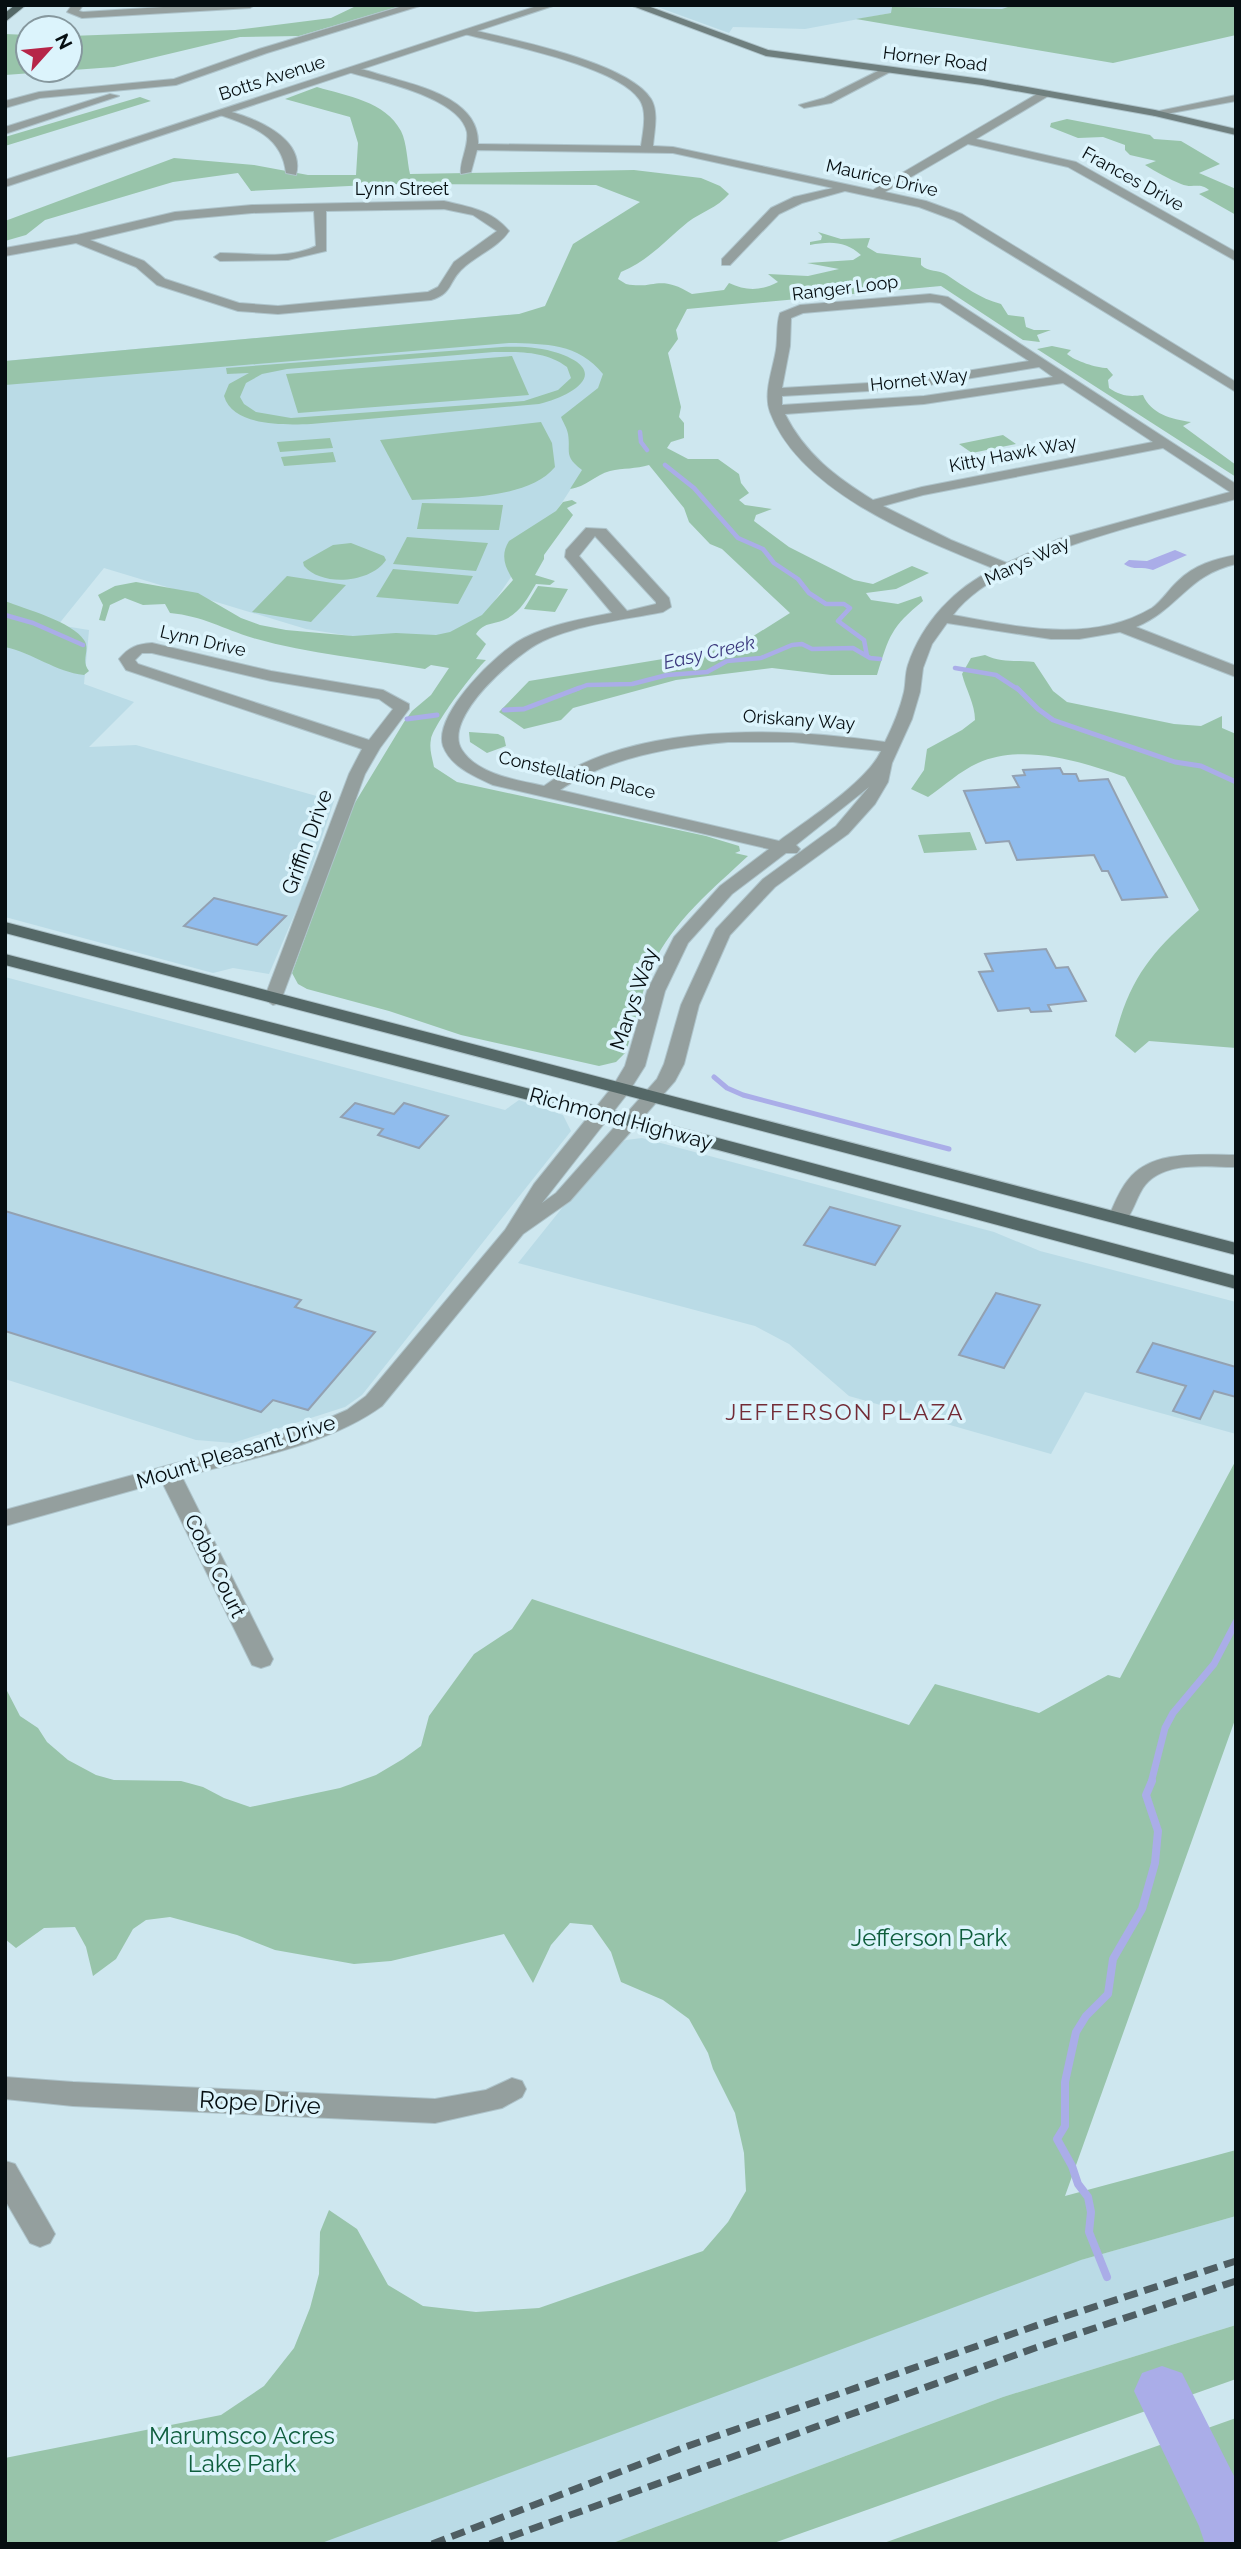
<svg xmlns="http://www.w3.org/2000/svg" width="1241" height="2549" font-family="Raleway,sans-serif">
	<rect width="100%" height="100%" fill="#cee7ef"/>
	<path fill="#badbe6" d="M652 5H1042L1043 16 891 13 805 29 733 27 729 33Z
		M519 314 651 365 563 501 459 653 306 629 104 568 58 625 89 630 84 684 134 702 89 747 136 745 334 801 302 897 269 974 233 968 213 973 5 917V361Z
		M5 977 505 1110 519 1100 563 1115 571 1131 362 1395 345 1407 233 1443 196 1440 5 1379Z
		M642 1138 994 1232 1040 1251 1236 1302V1434L1085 1392 1051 1454 849 1396 789 1344 755 1326 518 1263 610 1148 626 1140Z
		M1236 2216V2325L1003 2397 610 2544H236L868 2320Z"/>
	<path fill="#98c4aa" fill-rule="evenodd" d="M358 5H404L299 36 240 37 114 67 5 75V34L28 35V70H70V36L235 30 331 18Z
		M1014 5H1236V35L1113 63 856 19 891 13 892 7 1002 9Z
		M317 87C347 96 385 101 401 131 407 143 407 161 410 174L634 170 701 178 720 186 729 194C717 208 701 212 688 222 666 240 648 261 621 272L618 279 626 284C655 290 658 273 692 294L724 290 729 283C746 291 761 291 778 282L768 274 808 276 839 269 807 263 853 260 861 255C846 241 830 241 810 245V242L821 240 822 236 818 232 841 239 870 238 867 247 877 253 921 258V265C929 273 938 269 947 275 965 287 979 298 1001 304L1008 315 1024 317 1026 327 1034 330H1051L1037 335 1040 342 1023 340 941 286 687 309 676 330 678 339 668 353 681 407 679 417 684 423V438L671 442 667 448 688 459H718L739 474 741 483 749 493 739 500 745 505 772 509 756 515 754 521 789 547 854 580 873 584 912 566 929 573 896 589 866 593 871 600 898 604 921 596 923 601C891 627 889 636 877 675H831L772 668 676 680 573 708 561 720 524 729 499 712 529 681 736 647 790 613 722 549 710 544 689 522 684 508 649 465C636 469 623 468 610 471 595 475 586 487 570 489L582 470C563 456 571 452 568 434 567 428 563 422 561 417L598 388 603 374C578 343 546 344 509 343L5 385V361L519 314 545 306 573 244 640 202 596 185 389 184 251 191 238 173 173 182 45 220 26 235 5 241V221L174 158 254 165 308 175H356L358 143 350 117 285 99Z
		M140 97 151 101 5 146V137Z
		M1067 119 1150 135 1154 139 1181 141 1220 164 1199 173 1236 189V215L1199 194 1209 190C1199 182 1192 189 1181 184 1169 179 1156 172 1145 165L1156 161 1130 155 1125 150V145L1103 137 1078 138 1050 127 1051 123Z
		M1052 346 1071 350 1067 354C1075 361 1097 368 1107 368L1113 375 1108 380 1109 388C1121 396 1129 397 1143 395 1151 414 1171 419 1191 422L1183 426 1236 465V477L1037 349Z
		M502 347C521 346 540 347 558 353 613 372 572 396 539 404L311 424C286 425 233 427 224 396L229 384 249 373 227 374 226 368ZM494 352C520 352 546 351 567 367L571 378 558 390 524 401 291 418 256 412 244 404 240 397 246 383 262 374 287 369Z
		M512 356 529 395 298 413 286 374Z
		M541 422 552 443 555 467C527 501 453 497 412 500L380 440Z
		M1003 435 1016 444 972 453 959 444Z
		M330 438 333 448 280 452 277 442Z
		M333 452 336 462 284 466 281 457Z
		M572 500 577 503 567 508 573 515 544 555V559L535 575 555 581 550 585 536 584C527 599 521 611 506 619 495 625 485 621 476 634L486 644 476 659 486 660C476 669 435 722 431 739 429 749 432 757 434 767L457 782 706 836 739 846 740 851 735 853 748 856C715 887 672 922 653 965 641 992 635 1023 626 1052L616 1062 599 1066 461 1035 389 1011 307 989 298 984 292 973 353 806 404 722 412 711 431 695 449 668 431 665 425 669C368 659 308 654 253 638 223 629 203 616 170 613L165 604 143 605 125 598 110 605 105 621 99 620 103 605 98 595 115 586 136 582 198 593 241 618 260 625 286 630 353 636 396 633 436 635 450 632 482 615 513 580C505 567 500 555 509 541L556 511 563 502Z
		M422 503 503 505 499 530 417 529Z
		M407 537 488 543 476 571 393 564Z
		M351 543 384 556 386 560C371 583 322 587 304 566L303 562 333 545Z
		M393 569 473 576 458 604 376 597Z
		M287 576 346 585 311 622 252 612Z
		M538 586 568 589 555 612 524 609Z
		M5 601C25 609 73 622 84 640 91 650 80 660 89 671L84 675C56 672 33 653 5 647Z
		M985 655C1001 663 1017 660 1034 662L1053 691 1067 702 1174 724 1201 726 1222 716V728L1236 734V1048L1149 1041 1135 1053 1115 1036C1131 975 1153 951 1199 910L1125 777C1081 761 1022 743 978 763 960 771 944 786 928 797L911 789 924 770 927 749 962 730 975 720C975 704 966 690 962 674L971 658Z
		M469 732 498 734 504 737 506 746 487 753 470 742Z
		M970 832 977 850 924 853 918 835Z
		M1236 1460V1717L1065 2196 1236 2150V2216L1081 2260 319 2544H5V2458L221 2415 264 2386 294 2348 310 2308 319 2274 320 2232 329 2210 357 2229 388 2285 423 2306 476 2312 539 2308 703 2251 728 2222 746 2191 744 2153 735 2113 713 2069 708 2053 689 2019 663 2000 621 1982 611 1952 592 1925 570 1923 551 1945 533 1983 504 1934 391 1961 354 1964 275 1950 237 1935 170 1917 146 1920 133 1929 116 1959 93 1976 86 1947 75 1927 44 1928 16 1948 5 1939V1687L20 1716 38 1728 47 1742 68 1760 96 1775 114 1780 181 1781 203 1787 224 1798 250 1807 340 1788 376 1775 403 1759 421 1746 429 1716 474 1654 512 1629 532 1599 909 1725 935 1684 1039 1713 1108 1675 1120 1678Z
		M1236 2325V2379L771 2544H610L1003 2397Z
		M1236 2418V2544H881Z"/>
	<path fill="#aaade8" d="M1175 550 1187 555 1153 570C1143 566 1133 571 1124 564L1129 560 1147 561Z"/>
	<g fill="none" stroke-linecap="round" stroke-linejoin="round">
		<path stroke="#aaade8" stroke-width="4.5" d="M640 432 641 442 647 450
			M665 465 694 488 738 538 763 549 774 563 798 579 809 593 826 604H844L850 608 838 621 864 640 867 656
			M5 615 33 623 83 645
			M955 668 996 675 1019 690
			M574 690 587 685 632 684 667 675 707 672 727 661 761 658 792 645 802 644 812 649 853 648 870 658 880 659"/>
		<path stroke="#aaade8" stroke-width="5" d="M1017 688 1038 709 1053 720 1175 762 1201 766 1236 782
			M504 710 524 709 579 688
			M407 719 437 715
			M714 1077 727 1088 743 1095 949 1149"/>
		<path stroke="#aaade8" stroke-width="7" d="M1151 1783 1165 1728 1173 1713 1214 1664 1236 1622"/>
		<path stroke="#aaade8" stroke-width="8" d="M1107 2277 1089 2232 1091 2212 1088 2197 1078 2184 1072 2166 1057 2139 1065 2126V2082L1076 2032 1086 2016 1108 1994 1113 1959 1142 1909 1155 1863 1158 1831 1146 1795 1152 1781"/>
		<path fill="#aaade8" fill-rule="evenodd" d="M1162 2366 1182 2373 1236 2480V2544H1205L1199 2526 1134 2391 1142 2373Z"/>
	</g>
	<path fill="#90bced" stroke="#93a1b1" stroke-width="2" d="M1060 768 1063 774H1076L1079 781 1108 779 1167 897 1122 900 1108 871H1102L1094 855 1017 860 1009 841 986 843 964 791 1019 787 1013 776 1025 775 1023 770Z
		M214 898 286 916 257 945 184 926Z
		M1046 949 1056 968 1068 967 1086 1001 1048 1005 1051 1011 1031 1012 1029 1008 998 1011 979 972 993 971 985 954Z
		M355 1103 394 1114 404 1103 448 1116 419 1148 378 1135 383 1129 341 1117Z
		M830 1207 900 1226 875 1265 804 1245Z
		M5 1211 301 1300 295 1307 375 1332 308 1410 273 1400 261 1412 5 1331Z
		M996 1293 1040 1305 1004 1368 959 1355Z
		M1153 1343 1236 1367V1397L1214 1391 1200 1419 1173 1411 1186 1386 1137 1372Z"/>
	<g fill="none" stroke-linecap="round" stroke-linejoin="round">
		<g stroke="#aec4cb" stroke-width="2">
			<path id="minor" d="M72 5H83L79 11 83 12 195 5H255L250 8 82 18 67 12Z
				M406 5H423L267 53 176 85 40 98 5 108V101L39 92 174 79 259 49Z
				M468 29C510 39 628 62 651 99 659 112 654 132 653 146L673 147 873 190 1042 91H1050V95L976 139 1076 162 1236 252V261L1068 167 968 144 885 192 926 201 962 214 1236 382V392L954 220 919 207 845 191 802 203 779 214 730 265H722V259L771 208 794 197 833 188 673 153 477 150 471 172 461 174C459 162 469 147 467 132 460 97 378 81 348 72V68C360 67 374 73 385 76 419 86 480 99 478 144L641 146C643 132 648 111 639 99 617 66 504 44 464 34L463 32Z
				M886 67 890 68V72L831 103 804 108 799 105 824 98Z
				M110 94 119 96 5 134V127Z
				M1236 95V101L1155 116 1149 113Z
				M224 110C252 117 306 137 296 175L286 173C282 136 252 126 220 115V111Z
				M444 201C469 207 492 210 509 231 498 248 476 255 461 270 448 283 453 293 431 300L278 314 238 311 157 285 136 267 76 243 5 256V248L77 235 175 212 252 205ZM444 209 473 215 497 231 454 262 438 287 428 292 278 306 239 303 165 279 144 261 90 240 175 220 252 213 314 211 316 246C288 260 250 253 220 253L214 257 220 261 288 260 326 251V211Z
				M930 294 948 297 1236 484V499C1161 520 999 552 953 615 1018 627 1092 644 1152 608 1162 601 1169 589 1178 581 1194 565 1215 559 1236 555V564C1187 575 1179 609 1136 627L1236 666V677L1120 632 1079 639H1051L947 623 932 644 923 668 920 692 912 719 892 763 888 782 875 804 848 834 775 887 730 935 699 1005 684 1064 675 1081 570 1201 523 1234 382 1406C327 1446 247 1459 182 1477L273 1659 270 1665 261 1668 252 1665 162 1482 5 1526V1510L308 1427 347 1410 366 1396 505 1230 534 1184 613 1086 625 1066 647 991 674 937 720 886 769 849 493 785C474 776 451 767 443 746 433 714 498 651 524 638 551 624 582 619 612 613L565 557 566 550 586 528 606 529 669 598 671 607 663 612C623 620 580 624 543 641 517 653 441 718 462 750 478 775 518 780 544 786 633 721 781 727 885 742 893 726 900 709 904 692 906 683 905 674 908 665 922 623 955 587 995 569 921 539 800 493 770 412 763 393 773 369 776 350 778 338 776 324 780 313L800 305ZM930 302 940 303 1029 361 904 381 782 388 790 346 791 318 803 313ZM1039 367 1053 377 924 396 782 405V396L904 389ZM1063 383 1153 442 922 487 873 500C836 477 805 454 785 414L924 404ZM1163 448 1230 492 1059 539 1007 563 951 540 883 506 923 495ZM595 536 656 602V604L627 611 579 556ZM728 742H793L881 751C867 782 807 820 779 841L560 790C609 757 671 747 728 742ZM869 787 836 826 763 879 716 929 681 1005 664 1064 657 1079 556 1193 542 1203 628 1093 645 1066 665 991 688 943 732 894 786 853H797L800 849 796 845Z
				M152 643 271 671 383 690 409 704V709L380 748 365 774 280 1003 273 1005 264 999 349 774 362 749 126 670 119 659C129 647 137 644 152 643ZM142 653H152L271 681 379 699 393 709 369 740 138 664 135 660Z
				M1236 1155V1167C1207 1167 1162 1160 1143 1188 1136 1199 1133 1212 1125 1222H1111L1108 1218C1114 1205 1119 1191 1128 1180 1152 1149 1201 1155 1236 1155Z
				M5 2077 73 2082 435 2099 486 2090 512 2078 522 2081 526 2089 522 2097 502 2108 435 2123 73 2106 5 2099Z
				M5 2161 15 2164 50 2225 55 2234 50 2243 40 2247 30 2243 5 2200Z"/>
		</g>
		<g stroke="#aec4cb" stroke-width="2">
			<path id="tertiary" d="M540 5H556L5 187V180Z"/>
		</g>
		<g stroke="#aec4cb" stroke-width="2">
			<path id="secondary" d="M630 5H645L768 50 982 79 1155 110 1236 129V135L1155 116 982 85 766 56Z"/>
		</g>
		<g stroke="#aec4cb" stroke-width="2">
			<path id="primary" d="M15 5H26L5 22V13Z
				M5 922 1236 1243V1255L5 933Z
				M5 954 635 1116 1236 1276V1289L621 1124 5 965Z"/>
		</g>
		<use href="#minor" fill="#949f9e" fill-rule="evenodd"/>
		<use href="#tertiary" fill="#949f9e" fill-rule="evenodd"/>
		<use href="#secondary" fill="#6f7f7e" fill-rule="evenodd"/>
		<use href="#primary" fill="#556867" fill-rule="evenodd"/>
		<path stroke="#4f5e63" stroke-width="7" stroke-dasharray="14 7" stroke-linecap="butt" d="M432 2544 685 2447 1038 2325 1236 2261
			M490 2544 1035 2348 1236 2281"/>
	</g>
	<g text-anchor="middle" stroke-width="7" stroke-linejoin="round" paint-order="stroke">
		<g font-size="18" fill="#060e11" stroke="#dcf4fc">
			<text transform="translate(935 59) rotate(7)" y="6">Horner Road</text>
			<text transform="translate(272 78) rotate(-18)" y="6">Botts Avenue</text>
			<text transform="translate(882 178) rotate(13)" y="6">Maurice Drive</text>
			<text transform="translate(1133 179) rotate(29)" y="6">Frances Drive</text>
			<text x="402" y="195">Lynn Street</text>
			<text transform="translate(845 288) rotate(-7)" y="6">Ranger Loop</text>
			<text transform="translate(919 380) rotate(-6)" y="6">Hornet Way</text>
			<text transform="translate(1013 454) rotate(-11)" y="6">Kitty Hawk Way</text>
			<text transform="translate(1027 561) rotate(-25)" y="6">Marys Way</text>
			<text transform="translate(203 641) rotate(13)" y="6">Lynn Drive</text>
			<text transform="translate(799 720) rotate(4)" y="6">Oriskany Way</text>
			<text transform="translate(577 775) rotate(13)" y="6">Constellation Place</text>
		</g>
		<g font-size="19" font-style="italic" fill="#3c397e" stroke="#dcf4fc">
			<text transform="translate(709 652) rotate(-13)" y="7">Easy Creek</text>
		</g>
		<g font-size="21" fill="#060e11" stroke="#dcf4fc">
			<text transform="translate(307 842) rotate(-70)" y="7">Griffin Drive</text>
			<text transform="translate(634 999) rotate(-71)" y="7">Marys Way</text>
			<text transform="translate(621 1119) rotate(15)" y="7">Richmond Highway</text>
			<text transform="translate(236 1452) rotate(-17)" y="7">Mount Pleasant Drive</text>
			<text transform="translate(215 1566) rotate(64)" y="7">Cobb Court</text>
		</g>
		<g font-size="23" letter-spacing="2" fill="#732c37" stroke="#dcf4fc">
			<text x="845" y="1420">JEFFERSON PLAZA</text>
		</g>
		<g font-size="24" fill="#0f5e3d" stroke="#dcf4fc">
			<text x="929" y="1946">Jefferson Park</text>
			<text x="242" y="2444">Marumsco Acres<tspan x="242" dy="28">Lake Park</tspan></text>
		</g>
		<g font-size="24" fill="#060e11" stroke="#dcf4fc">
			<text transform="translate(260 2103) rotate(3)" y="8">Rope Drive</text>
		</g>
	</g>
	<rect width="1241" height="2549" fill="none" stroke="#060e11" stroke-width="14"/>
	<g transform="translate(49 49) rotate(63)"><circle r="33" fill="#dcf4fc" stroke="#86989e" stroke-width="2"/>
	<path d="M0-5L12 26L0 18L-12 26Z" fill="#b62548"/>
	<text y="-10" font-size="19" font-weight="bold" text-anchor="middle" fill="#060e11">N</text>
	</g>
</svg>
